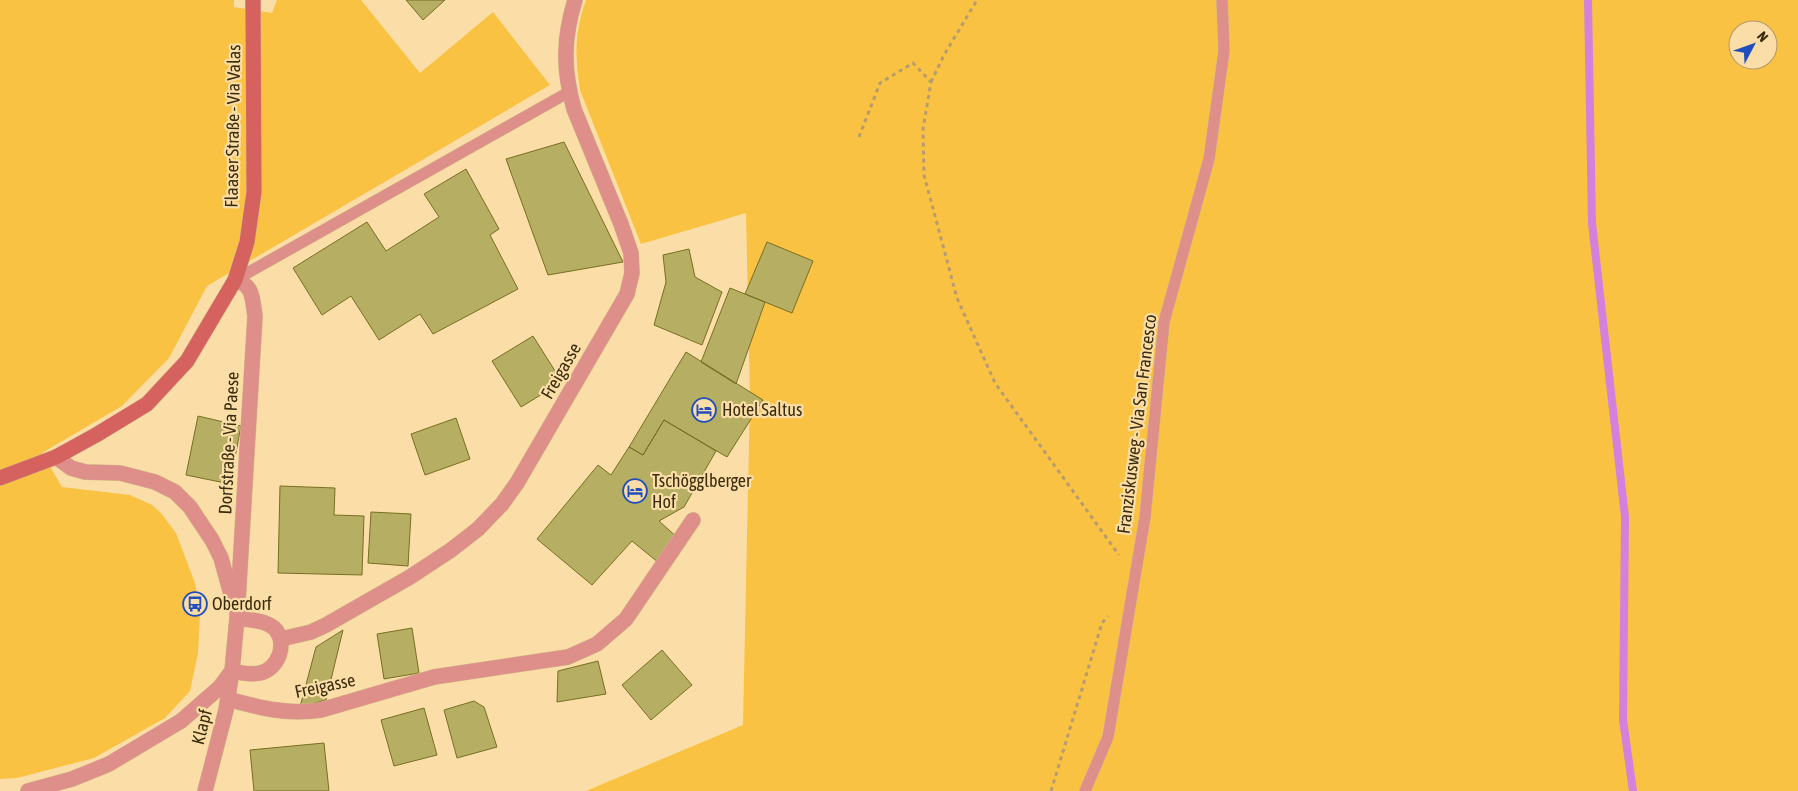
<svg xmlns="http://www.w3.org/2000/svg" width="1798" height="791" font-family="'Asap Condensed',sans-serif">
	<rect width="100%" height="100%" fill="#fbdea7"/>
	<path fill="#fac243" fill-rule="evenodd" d="M0 0H234V7L272 13 277 0H361L420 73 493 12 550 85 207 286 169 358 122 406 42 453 62 487 130 495 152 505 161 513 176 533 195 583 200 614 198 653 190 691 165 718 94 758 17 778 0 779Z
		M586 0H1798V791H586L743 725 750 395 746 213 641 244 580 90C575 55 574 34 586 0ZM1738 30H1768V60H1738Z"/>
	<g fill="none" stroke-linecap="round" stroke-linejoin="round">
		<path stroke="#d381dc" stroke-width="8" d="M1588 0 1592 223 1625 517 1623 720 1633 791"/>
	</g>
	<path fill="#b5ae63" stroke="#776f22" d="M406 0H445L423 20Z
		M564 142 623 262 548 275 506 159Z
		M466 169 499 229 490 235 518 289 433 334 420 314 379 340 351 296 322 315 293 268 367 222 386 251 439 217 424 194Z
		M767 242 813 261 792 313 745 294Z
		M689 249 695 277 722 292 702 345 654 325 666 282 663 255Z
		M730 288 765 302 736 384 701 362Z
		M533 336 562 382 521 407 492 361Z
		M686 352 763 400 727 457 664 420 643 455 629 447Z
		M198 416 241 426 230 484 186 475Z
		M456 418 470 459 425 475 411 434Z
		M664 420 716 451 684 507 659 521 679 539 659 563 632 541 592 585 537 539 598 465 611 475 629 447 643 455Z
		M280 486 335 488 334 515 364 516 362 575 278 573Z
		M371 512 411 514 408 566 368 563Z
		M412 628 419 673 384 679 377 634Z
		M343 630 326 700 300 707 316 647Z
		M662 650 692 685 651 720 622 685Z
		M598 661 606 694 557 702 558 671Z
		M474 701 484 707 497 747 457 758 444 710Z
		M424 708 437 755 394 766 381 720Z
		M324 743 329 791H254L250 750Z"/>
	<g fill="none" stroke-linecap="round" stroke-linejoin="round">
		<g stroke="#d4ba88" stroke-width="12">
			<path id="lane" d="M235 280 569 92
				M1085 791 1108 737 1145 517 1164 322 1209 159 1224 51 1222 0"/>
		</g>
		<g stroke="#d4ba88" stroke-width="16">
			<path id="street" d="M56 457 71 468 85 472 120 473 155 482 175 492 190 507 212 540 221 558 234 605
				M281 639 311 632 326 625 410 577 451 550 478 529 502 504 517 483 627 294 632 273 631 253 621 224 574 109C563 70 563 39 575 0
				M232 671C241 673 251 675 260 673 278 669 288 644 275 629 266 620 249 620 237 618
				M228 699C260 708 286 715 321 710L434 677 568 657 597 644 626 619 693 520
				M28 791 72 779 109 764 181 721 220 687 231 672
				M205 791 226 710 232 671 237 618 255 316C252 299 254 285 235 280"/>
		</g>
		<g stroke="#d4ba88" stroke-width="16">
			<path id="secondary" d="M0 478 56 457 96 435 147 404 187 361 235 280 247 242 254 192 253 0"/>
		</g>
		<path stroke="#b59d6f" stroke-width="3" stroke-dasharray="4 4" stroke-linecap="butt" d="M931 82 944 55 977 0
			M859 137 880 83 913 63 931 82 923 129 924 175 957 298 995 383 1119 555
			M1051 791 1102 623 1108 616"/>
		<use href="#lane" stroke="#de8f8a" stroke-width="11"/>
		<use href="#street" stroke="#de8f8a" stroke-width="15"/>
		<use href="#secondary" stroke="#d5625f" stroke-width="15"/>
	</g>
	<defs>
		<g id="hotel-ring" transform="scale(1.25)"><circle r="9.5" fill="#fbdea7" stroke="#204ebc" stroke-width="1.5"/><path d="M-6-4.5h1.5V1H6V5H4.5V3h-9V5H-6ZM-4 0a1.8 1.8 0 1 1 3.6 0ZM.5 0V-2.5h3Q6-2.5 6 0Z" fill="#204ebc"/></g>
		<g id="bus-ring" transform="scale(1.25)"><circle r="9.5" fill="#fbdea7" stroke="#204ebc" stroke-width="1.5"/><path d="M-5-6H5V4H4V6H2V4H-2V6H-4V4H-5ZM-3.5-4V0h7V-4ZM-3.5 1.2v1.5H-2V1.2ZM2 1.2v1.5H3.5V1.2Z" fill="#204ebc"/></g>
	</defs>
	<g fill-rule="evenodd">
		<use href="#hotel-ring" x="704" y="410"/>
		<use href="#hotel-ring" x="635" y="491"/>
		<use href="#bus-ring" x="195" y="604"/>
	</g>
	<g text-anchor="middle" stroke-width="4.5" stroke-linejoin="round" paint-order="stroke">
		<g font-size="18" fill="#3a2c0e" stroke="#fbdea7">
			<text transform="translate(233 126) rotate(-89)" y="6">Flaaser Straße - Via Valas</text>
			<text transform="translate(561 371) rotate(-60)" y="6">Freigasse</text>
			<text transform="translate(1137 424) rotate(-83)" y="6">Franziskusweg - Via San Francesco</text>
			<text transform="translate(229 443) rotate(-87)" y="6">Dorfstraße - Via Paese</text>
			<text transform="translate(325 686) rotate(-12)" y="6">Freigasse</text>
			<text transform="translate(202 727) rotate(-76)" y="6">Klapf</text>
		</g>
		<g font-size="18" fill="#3a2c0e" stroke="#fbdea7" text-anchor="start">
			<text x="722" y="416">Hotel Saltus</text>
			<text x="652" y="487">Tschögglberger<tspan x="652" dy="21">Hof</tspan></text>
			<text x="212" y="610">Oberdorf</text>
		</g>
	</g>
	<g transform="translate(1753 45) rotate(49)"><circle r="24" fill="#fbdea7" stroke="#ae976a"/>
	<path d="M0-4L9 19L0 12L-9 19Z" fill="#204ebc"/>
	<text y="-8" font-size="14" font-weight="bold" text-anchor="middle" fill="#3a2c0e">N</text>
	</g>
</svg>
